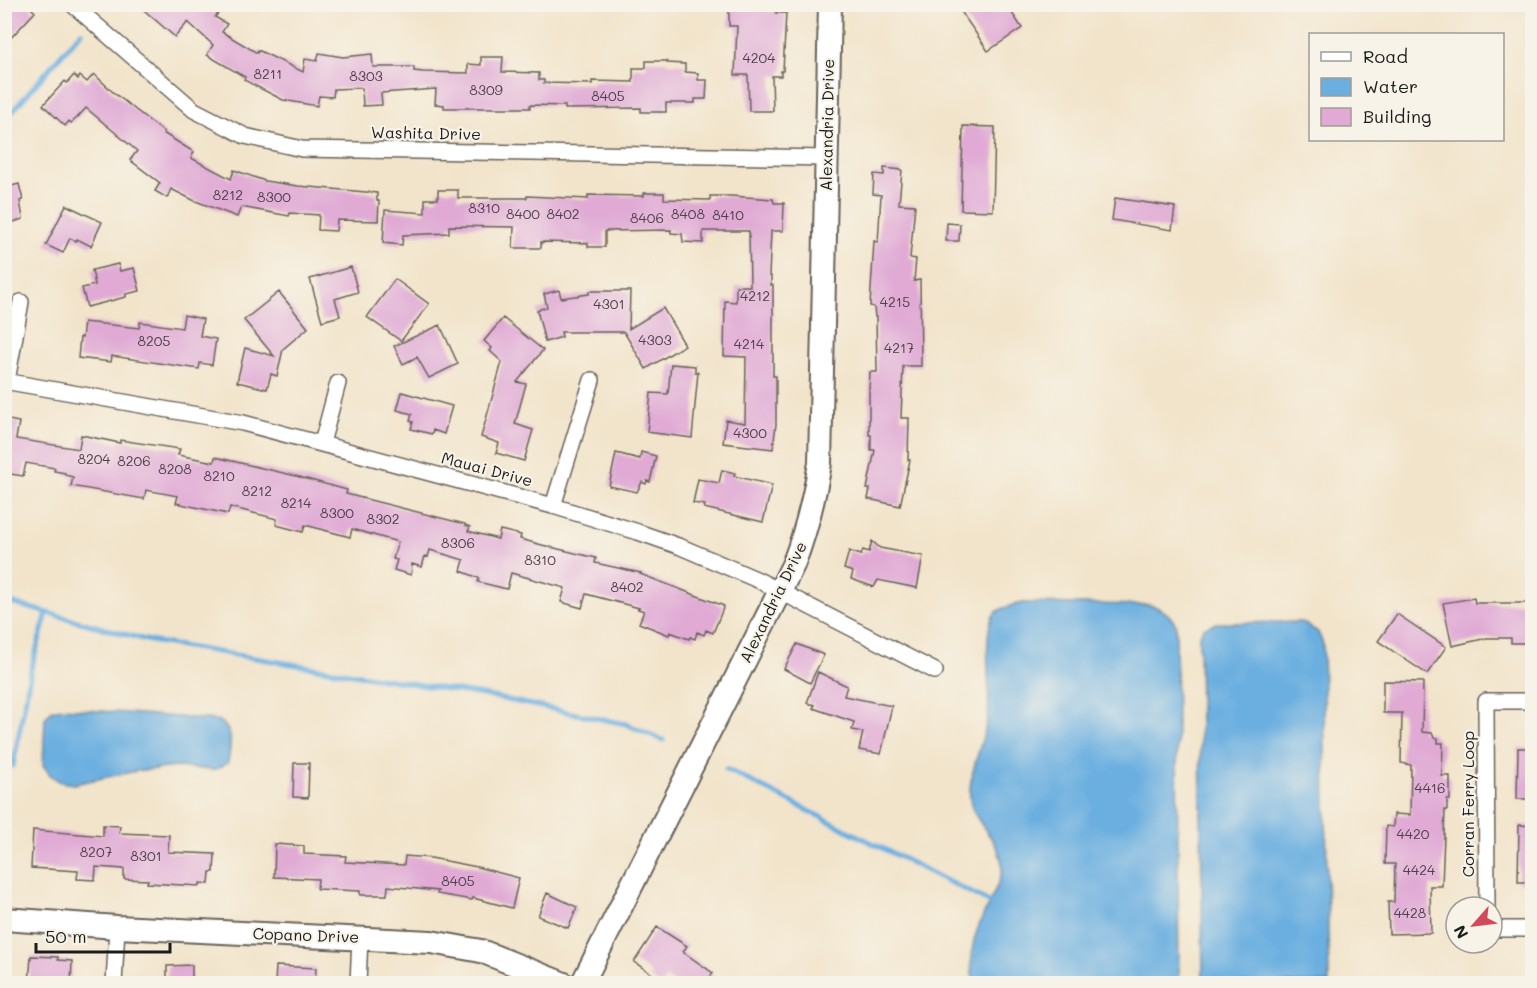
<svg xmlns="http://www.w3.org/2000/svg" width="1537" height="988" font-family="Mali,sans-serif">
	<rect width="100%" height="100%" fill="#f7f3e8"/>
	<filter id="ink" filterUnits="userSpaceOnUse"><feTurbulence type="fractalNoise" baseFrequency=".0167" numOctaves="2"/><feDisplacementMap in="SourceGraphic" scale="12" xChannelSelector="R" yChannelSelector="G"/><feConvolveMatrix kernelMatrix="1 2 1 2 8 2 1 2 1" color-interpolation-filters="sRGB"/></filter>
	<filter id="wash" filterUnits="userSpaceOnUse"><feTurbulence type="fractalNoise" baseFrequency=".008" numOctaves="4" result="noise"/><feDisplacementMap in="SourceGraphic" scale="24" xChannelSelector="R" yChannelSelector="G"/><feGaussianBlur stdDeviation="1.35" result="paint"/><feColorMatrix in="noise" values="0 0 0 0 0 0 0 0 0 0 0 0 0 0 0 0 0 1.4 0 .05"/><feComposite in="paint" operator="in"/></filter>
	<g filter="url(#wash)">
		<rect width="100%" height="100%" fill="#f2e4cb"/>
		<path fill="#6bafe0" stroke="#44667e" stroke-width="1.5" d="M1023 603 1149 605C1162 608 1169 613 1176 625L1179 983H974C965 952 978 925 992 897 996 888 1002 878 1002 867 1002 841 971 821 970 798 968 773 985 740 988 714 991 690 983 638 992 618 997 607 1012 606 1023 603Z
			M1302 622 1318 632 1323 644 1329 983H1203L1199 637 1203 628 1217 623Z
			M62 708 217 720C236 731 230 744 228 763L214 770 177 767 136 771 74 784 61 782 51 776 43 765 45 718 52 710Z"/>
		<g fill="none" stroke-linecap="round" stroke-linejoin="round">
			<path stroke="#6bafe0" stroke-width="5" d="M4 121 81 32
				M4 601 150 641 483 695 626 724 663 740
				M13 766 31 669 47 613
				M726 769 989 902 994 907"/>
		</g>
		<g id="blocks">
			<path fill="#e0aad5" d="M4 4H27L35 12 4 45Z
				M137 4H213L220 11 215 17 227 24 222 32 257 53 258 50 303 72 305 59 317 61 319 53 343 57 372 54 373 67H414V71L423 72 468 73V64L481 65V57H503L502 72 539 73V80H544V83L592 84V81L633 82V68H646V61H667V63L685 64V72L698 73V80H707L706 99H695V103H666V112H641V108L565 109V106L530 105V108H444V105L435 104 436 89 381 93 382 105 363 106 362 88 334 89 333 97 319 96 317 106 283 100 244 80 245 77 207 55 213 45 188 22 175 37Z
				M729 4H773V7H776V13H786L783 71H781V76H772L773 111H749L748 75H735L737 26H729Z
				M975 4H1006L1022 28 988 51 962 13Z
				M94 74 114 93 164 132 163 133 194 152 191 158 231 179 234 170 265 181 298 186 377 193V201H379L378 221 337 220 336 231 318 230 319 215 290 213 289 216 241 207 237 217 193 200 171 189 167 198 155 191 160 183 130 160 137 151 86 108 77 118 71 123 69 121 65 126 43 105 65 81 67 83 74 75 78 79 80 76 87 82Z
				M963 126 995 127 993 211 961 210Z
				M884 168 902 170 899 204 915 205 910 258 916 259 914 281 920 280 921 366H903L901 418H909L908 460H910L900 506 868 499 870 489H867L875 450H871V435H869V391L870 372H877L876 317H875L874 307 870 306 874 241 878 242 881 195 873 194 874 174 884 175Z
				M19 184 23 200 20 201 23 219 4 225V188Z
				M438 190H458V198H527V196L588 199V195L644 196V193H664V199L710 200V196H731L773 199 774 203H784L783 231H771L769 276H771V285H773V376H776V424L773 449 723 443 726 420 745 423 746 357 724 356 725 301 736 302V286H750L749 231H703V243L683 242 682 234 671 233V230L605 231V247H588V243L541 242V248H513L514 227 449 226V233L403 235 402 245 383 243 385 210 425 213V199H438Z
				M1115 198 1175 207 1172 230 1112 220Z
				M66 205 102 222 91 246 77 239 76 241 70 238 63 253 46 245Z
				M947 223 960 224 959 241H946Z
				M118 264 120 271 134 268 140 291 126 294V297L87 307 82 288 95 285 92 270Z
				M351 267 358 292 335 299 340 316 322 321 310 279Z
				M395 279 429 304 401 341 367 317Z
				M559 290 561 298 589 294V291H630L629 329 663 308 685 345 646 369 624 332H561L562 337 545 342 537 310 547 307 544 294Z
				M279 292 308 328 283 349 277 376 271 374 267 389 237 382 245 348 274 356 244 320Z
				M184 315 203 319 200 336 216 339 212 365 200 363 199 369 112 356 111 362 78 358 80 337 82 338 84 322 139 328 140 322 182 328Z
				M503 318 543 350 517 382 526 384 515 424 533 430 524 461 496 453 499 443 481 437 502 362 490 351 492 348 484 341Z
				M440 325 458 364 429 378 417 357 403 364 394 346Z
				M671 364 695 366V372H698L692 438 647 432 651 393 668 394Z
				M402 392 452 406 444 434 433 430 432 434 411 429 413 422 410 421 412 414 397 410Z
				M4 419 19 422 16 439 79 449 81 435 120 443V440L180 449 178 455 214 462 215 457 296 476 347 490 346 494 465 524V525L470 527 468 531 498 539 500 530 521 535 520 539 542 545 596 558 595 563 641 573 640 574 724 606 713 633 706 630 704 635 697 632 695 639 690 637 689 639 670 632 669 635 639 623 644 611 638 609 639 608 586 594 582 608 561 602 565 588 511 573 507 589 478 582 479 578 461 571 464 560 430 550 428 557 425 556 422 567 412 564 411 575 394 570 397 560 393 559 398 542 352 529 350 537 305 525 303 532 276 525 277 519 230 507 228 514 176 503 178 496 146 490 144 499 71 486 73 477 65 475V473L54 471 55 468 26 463 23 476 4 473Z
				M641 452 656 456 650 482 647 481 646 484 642 482 637 492 609 486 616 453 640 459Z
				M722 470 735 473 734 476 772 485 763 522 704 508 705 505 693 503 698 479 719 483Z
				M872 541 880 548 923 556 917 588 878 580 874 587 851 579 853 572 844 569 849 551 861 555 863 550 869 552Z
				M1474 598 1475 603H1527V643H1511V638H1487L1452 646 1443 603Z
				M1397 614 1446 647 1427 674 1378 641Z
				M797 644 824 655 810 683 784 669Z
				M818 672 847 686 844 696 892 706 881 754 859 750 863 732 852 730 854 722 813 708 815 705 807 703Z
				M1383 681 1423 682 1422 732 1432 733 1434 738H1438V743H1443L1442 776H1450V800H1447V810H1445L1442 886H1430L1431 933 1389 934 1388 902H1394L1395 864H1385L1386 826 1393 827 1394 814 1410 815 1411 765 1401 763 1402 713H1383Z
				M1518 748H1533V799H1517Z
				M294 763H309L308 798 293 797Z
				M103 825 120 826 119 833 169 835 168 852 215 854 214 872H210L209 884 200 883V886L147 883 148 880 124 879V869L96 867 95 880 77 879 78 871 31 868 33 830 103 836Z
				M1519 825 1533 826V882H1518Z
				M275 844 304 846V854L346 856 345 862 404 865 405 856 431 858 477 867 519 878 512 908 473 898 472 900 437 894 438 891 388 886 387 895H360V891L317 889 318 879 274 877Z
				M547 893 577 907 568 928 538 916Z
				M657 927 687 946 683 952 713 973 706 984H674L666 978 662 984H659L649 977 652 974 634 962Z
				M31 956 58 957V960L72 961 71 984H29Z
				M192 965V984H167V966Z
				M276 966 316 968 315 984H275Z"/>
		</g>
	</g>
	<g filter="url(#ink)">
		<use href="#blocks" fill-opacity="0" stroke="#676259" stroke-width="1.5"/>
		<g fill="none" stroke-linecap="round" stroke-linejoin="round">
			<g stroke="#676259" stroke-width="18">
				<path id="street" d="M72 4 194 110 245 136 302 149 826 158
					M4 381 243 423 553 506 638 532 681 547 758 580 935 671
					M7 381 21 302
					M322 443 338 383
					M553 506 592 380
					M1487 907 1486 701H1532
					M1492 929H1532
					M114 984 117 927
					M358 984 360 937"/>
			</g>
			<g stroke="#676259" stroke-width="26">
				<path id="secondary" d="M4 919 117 927 431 942 481 951 564 984
					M582 984 793 565C806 532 814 499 820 463L830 4"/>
			</g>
			<use href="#street" stroke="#fff" stroke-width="15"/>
			<use href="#secondary" stroke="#fff" stroke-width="22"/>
		</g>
	</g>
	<g text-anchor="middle" stroke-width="4.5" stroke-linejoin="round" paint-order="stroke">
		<g font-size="14" fill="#4d404a">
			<text x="759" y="63">4204</text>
			<text x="268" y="79">8211</text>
			<text x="366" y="81">8303</text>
			<text x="486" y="95">8309</text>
			<text x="608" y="101">8405</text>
			<text x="228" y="200">8212</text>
			<text x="274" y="202">8300</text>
			<text x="484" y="213">8310</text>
			<text x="523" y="219">8400</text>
			<text x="563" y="219">8402</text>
			<text x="688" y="219">8408</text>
			<text x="728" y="220">8410</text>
			<text x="647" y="223">8406</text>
			<text x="755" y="301">4212</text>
			<text x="895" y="307">4215</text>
			<text x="609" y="309">4301</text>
			<text x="655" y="345">4303</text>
			<text x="154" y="346">8205</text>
			<text x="749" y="349">4214</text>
			<text x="899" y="353">4217</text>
			<text x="750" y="438">4300</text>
			<text x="94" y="464">8204</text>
			<text x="134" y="466">8206</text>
			<text x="175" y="474">8208</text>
			<text x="219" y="481">8210</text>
			<text x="257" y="496">8212</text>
			<text x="296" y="508">8214</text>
			<text x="337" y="518">8300</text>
			<text x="383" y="524">8302</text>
			<text x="458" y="548">8306</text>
			<text x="540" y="565">8310</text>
			<text x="627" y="592">8402</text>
			<text x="1430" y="793">4416</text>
			<text x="1413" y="839">4420</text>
			<text x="96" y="857">8207</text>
			<text x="146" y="861">8301</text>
			<text x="1419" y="875">4424</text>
			<text x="458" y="886">8405</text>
			<text x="1410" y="918">4428</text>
		</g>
		<g font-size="16" fill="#1c1c1c" stroke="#f7f3e8">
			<text transform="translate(827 125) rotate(-89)" y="6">Alexandria Drive</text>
			<text transform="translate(426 133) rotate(1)" y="6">Washita Drive</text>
			<text transform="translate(487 469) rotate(15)" y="6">Mauai Drive</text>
			<text transform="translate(773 602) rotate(-64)" y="6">Alexandria Drive</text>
			<text transform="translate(1468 804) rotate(-90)" y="6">Corran Ferry Loop</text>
			<text transform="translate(306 935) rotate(2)" y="6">Copano Drive</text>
		</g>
	</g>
	<rect width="1537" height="988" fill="none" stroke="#f7f3e8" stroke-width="24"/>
	<rect x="1309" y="33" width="195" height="108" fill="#f7f3e8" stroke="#9f9d96" stroke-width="1.5"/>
	<rect x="1321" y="52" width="30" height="9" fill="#ffffff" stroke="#9f9d96" stroke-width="1.5"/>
	<text x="1363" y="63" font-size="18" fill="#1c1c1c">Road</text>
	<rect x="1321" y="78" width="30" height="18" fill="#6bafe0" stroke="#9f9d96" stroke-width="1.5"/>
	<text x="1363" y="93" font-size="18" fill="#1c1c1c">Water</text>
	<rect x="1321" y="108" width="30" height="18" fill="#e0aad5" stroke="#9f9d96" stroke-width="1.5"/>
	<text x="1363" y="123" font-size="18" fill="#1c1c1c">Building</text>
	<g transform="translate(1474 925) rotate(242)"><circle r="28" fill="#f7f3e8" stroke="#9f9d96" stroke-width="1.5"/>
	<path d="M0-4.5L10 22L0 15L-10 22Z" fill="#d1495b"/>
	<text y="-9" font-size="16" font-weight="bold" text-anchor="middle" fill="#1c1c1c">N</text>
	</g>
	<path d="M36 943v9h134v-9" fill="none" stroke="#1c1c1c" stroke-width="3"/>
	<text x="45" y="943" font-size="18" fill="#1c1c1c" stroke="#f7f3e8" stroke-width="4.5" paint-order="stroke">50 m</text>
</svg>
